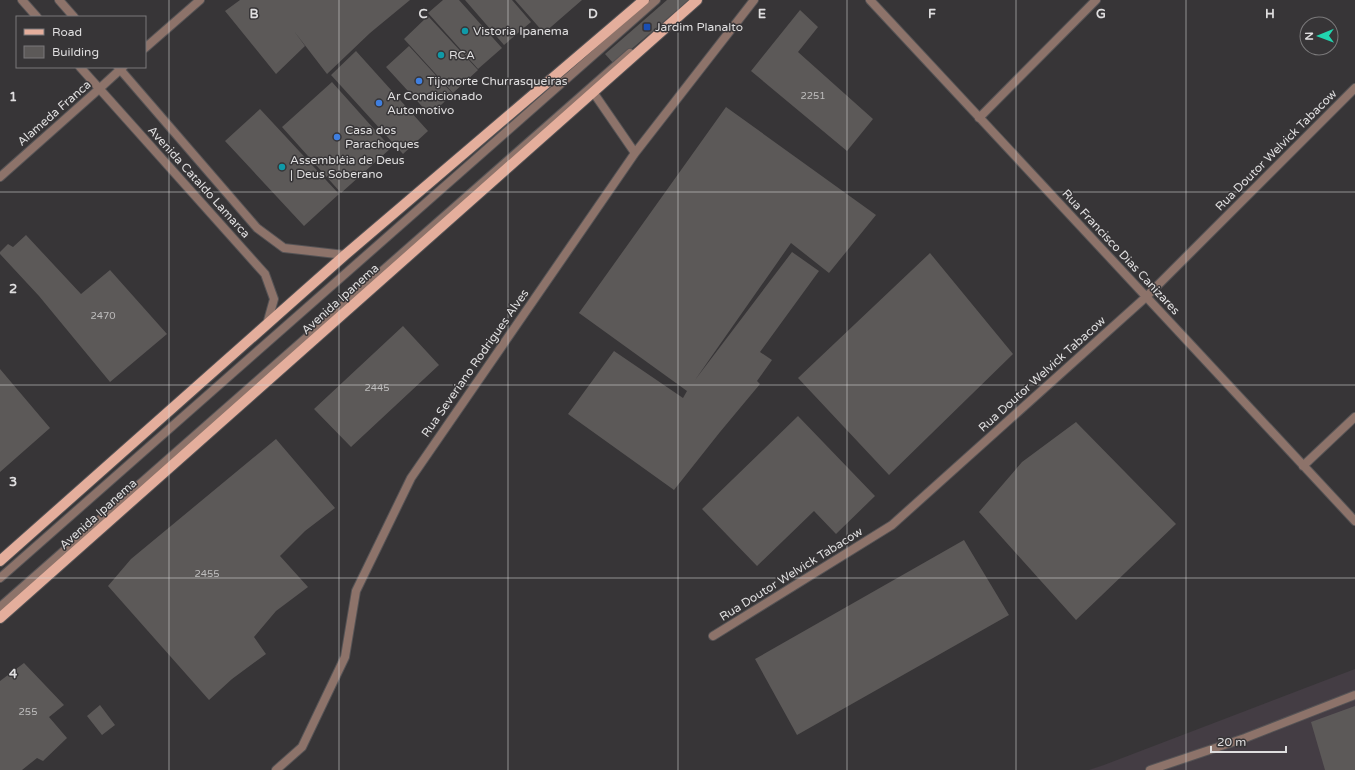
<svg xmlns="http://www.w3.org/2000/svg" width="1355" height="770" font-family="'Varela Round',sans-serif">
	<rect width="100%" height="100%" fill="#373537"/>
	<path fill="#443d44" d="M1355 669V770H1089L1104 765Z"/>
	<path fill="#5c5958" d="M240 0H410L370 33 327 74 294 31 305 46 276 74 225 11Z
		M443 0H459L502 48 478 69 428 13Z
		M465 0H512L531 22 504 45Z
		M515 0H582L544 33Z
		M667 0H689L614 64 605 54Z
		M800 10 818 27 798 52 873 119 847 151 751 71Z
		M428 16 478 70 453 93 404 39Z
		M409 46 453 94 430 115 386 67Z
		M356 51 428 131 403 154 331 75Z
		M332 82 391 148 341 193 282 127Z
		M726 107 876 215 829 273 791 243 695 380 792 252 819 271 760 352 772 360 757 381 760 384 720 432 674 490 568 414 614 351 683 398 687 391 579 313Z
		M260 109 339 194 304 226 225 141Z
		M26 235 81 294 110 270 167 334 110 382 39 296 0 254V252L8 244 13 247Z
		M930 253 1013 354 889 475 798 378Z
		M403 326 439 365 351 447 314 409Z
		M0 369 50 428 0 472Z
		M798 416 875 496 836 534 814 511 757 566 702 509Z
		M1076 422 1176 524 1076 620 979 512 1022 462Z
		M276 439 335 508 305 531 280 556 308 587 276 611 254 637 266 654 232 679 209 700 108 586 131 559Z
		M964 540 1009 615 797 735 755 659Z
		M24 663 64 705 49 717 67 738 43 761 37 758 22 770H0V681Z
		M100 705 115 725 102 735 87 716Z
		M1355 706V770H1325L1311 722Z"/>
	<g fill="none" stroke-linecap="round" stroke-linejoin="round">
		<g stroke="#555355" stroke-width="10">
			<path id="service" d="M0 578 656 0
				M0 607 630 53
				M1150 770 1245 738 1355 695"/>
		</g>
		<g stroke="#555355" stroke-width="10">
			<path id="minor" d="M22 0 37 17
				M59 0 74 17
				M870 0 1355 521
				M145 48 200 0
				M80 67 265 274 274 299 267 324
				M118 67 257 228 284 248 345 255
				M593 92 635 153
				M979 118 1096 0
				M0 177 99 89 123 67
				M1303 466 1355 417
				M713 636 892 525 1146 297 1355 88
				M276 770 302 747 345 657 356 591 411 478 635 153 754 0"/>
		</g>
		<g stroke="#555355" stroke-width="12">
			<path id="primary" d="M0 561 345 255 644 0
				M0 618 697 0"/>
		</g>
		<use href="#service" stroke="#8d736a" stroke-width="8"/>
		<use href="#minor" stroke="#8d736a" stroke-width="8"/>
		<use href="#primary" stroke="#e4ae9c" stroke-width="10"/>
	</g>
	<path fill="none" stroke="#dfdedf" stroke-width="1" stroke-opacity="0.55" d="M169 0V770M339 0V770M508 0V770M678 0V770M847 0V770M1016 0V770M1186 0V770M0 192H1355M0 385H1355M0 578H1355"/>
	<rect fill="#1a4fb4" stroke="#373537" stroke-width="1.5" x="643" y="23" width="8" height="8" rx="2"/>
	<g fill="#0f9aa8" stroke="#373537" stroke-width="1.5">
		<circle cx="465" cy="31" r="4"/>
		<circle cx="441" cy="55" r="4"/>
		<circle cx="282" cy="167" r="4"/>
	</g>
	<g fill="#3f7fe0" stroke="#373537" stroke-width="1.5">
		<circle cx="419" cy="81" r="4"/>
		<circle cx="379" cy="103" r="4"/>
		<circle cx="337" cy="137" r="4"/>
	</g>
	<g text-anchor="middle" stroke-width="3" stroke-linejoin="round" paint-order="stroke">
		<g font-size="10" fill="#bebdbd">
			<text x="813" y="99">2251</text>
			<text x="103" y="319">2470</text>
			<text x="377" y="391">2445</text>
			<text x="207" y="577">2455</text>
			<text x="28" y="715">255</text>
		</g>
		<g font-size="12" fill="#dfdedf" stroke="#373537" text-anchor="start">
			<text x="655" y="31">Jardim Planalto</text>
			<text x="473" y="35">Vistoria Ipanema</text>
			<text x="449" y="59">RCA</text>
			<text x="427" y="85">Tijonorte Churrasqueiras</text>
			<text x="387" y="100">Ar Condicionado<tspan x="387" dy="14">Automotivo</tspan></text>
			<text x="345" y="134">Casa dos<tspan x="345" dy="14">Parachoques</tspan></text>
			<text x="290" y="164">Assembléia de Deus<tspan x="290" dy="14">| Deus Soberano</tspan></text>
		</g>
		<g font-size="12" fill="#dfdedf" stroke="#373537">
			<text transform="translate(54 113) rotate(-41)" y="4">Alameda Franca</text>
			<text transform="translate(1276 150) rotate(-45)" y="4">Rua Doutor Welvick Tabacow</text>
			<text transform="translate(199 182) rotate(48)" y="4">Avenida Cataldo Lamarca</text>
			<text transform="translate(1121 252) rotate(47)" y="4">Rua Francisco Dias Canizares</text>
			<text transform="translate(340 299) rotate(-42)" y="4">Avenida Ipanema</text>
			<text transform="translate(475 363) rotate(-55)" y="4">Rua Severiano Rodrigues Alves</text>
			<text transform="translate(1042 374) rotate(-42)" y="4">Rua Doutor Welvick Tabacow</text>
			<text transform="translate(98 514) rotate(-42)" y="4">Avenida Ipanema</text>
			<text transform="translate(791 574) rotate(-32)" y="4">Rua Doutor Welvick Tabacow</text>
		</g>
	</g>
	<g font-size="13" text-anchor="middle" font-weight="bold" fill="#dfdedf" stroke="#373537" stroke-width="3" stroke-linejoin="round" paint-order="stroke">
		<text x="254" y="18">B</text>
		<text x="423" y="18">C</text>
		<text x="593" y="18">D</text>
		<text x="762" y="18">E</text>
		<text x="932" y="18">F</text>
		<text x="1101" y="18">G</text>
		<text x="1270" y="18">H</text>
		<text x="13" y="101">1</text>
		<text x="13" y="293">2</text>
		<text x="13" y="486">3</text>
		<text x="13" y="678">4</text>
	</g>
	<rect x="16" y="16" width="130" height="52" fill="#373537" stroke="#7a797a"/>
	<rect x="24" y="29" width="20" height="6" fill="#e4ae9c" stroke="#7a797a"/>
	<text x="52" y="36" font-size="12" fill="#dfdedf">Road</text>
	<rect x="24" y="46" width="20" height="12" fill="#5c5958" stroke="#7a797a"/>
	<text x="52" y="56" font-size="12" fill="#dfdedf">Building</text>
	<g transform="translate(1319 36) rotate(269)"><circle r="19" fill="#373537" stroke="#7a797a"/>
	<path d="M0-3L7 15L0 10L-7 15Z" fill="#21d5af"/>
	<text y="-6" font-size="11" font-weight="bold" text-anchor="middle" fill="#dfdedf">N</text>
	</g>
	<path d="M1211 746v6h75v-6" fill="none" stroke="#dfdedf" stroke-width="2"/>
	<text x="1217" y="746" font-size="12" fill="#dfdedf" stroke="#373537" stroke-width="3" paint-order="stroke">20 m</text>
</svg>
